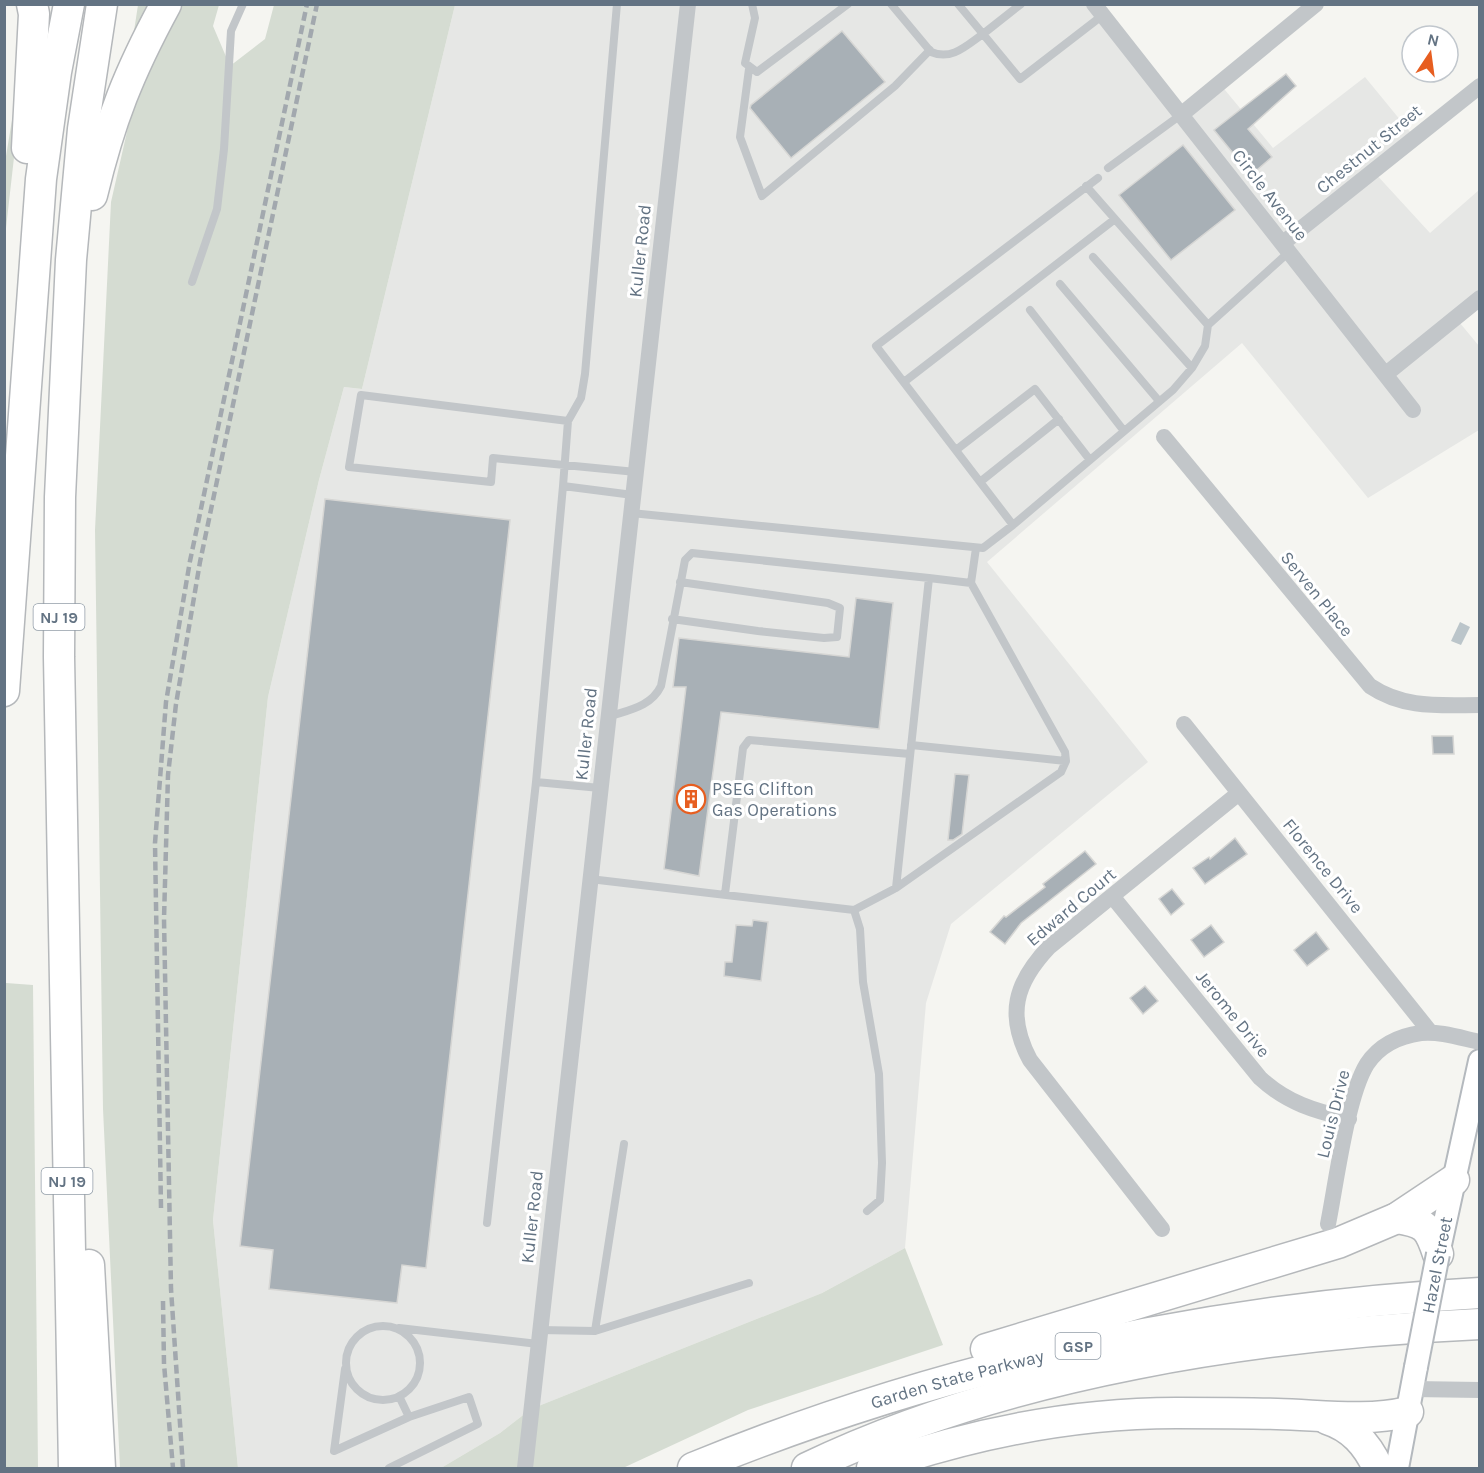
<svg xmlns="http://www.w3.org/2000/svg" width="1484" height="1473" font-family="Karla,sans-serif">
	<rect width="100%" height="100%" fill="#f5f5f1"/>
	<path fill="#e6e7e5" d="M455 5H1095L1181 113 1220 84 1273 148 1365 77 1415 138 1374 172 1430 233 1479 190V297L1455 317 1479 346V430L1368 498 1242 343 987 562 1148 762 951 924 926 1003 905 1248 822 1293 531 1409 500 1433 441 1468H238L213 1220 268 697 319 480 344 387 362 389Z"/>
	<path fill="#d5dcd2" d="M20 5 24 69 5 237V162L13 114Z
		M138 5H219L213 26 230 66 265 39 274 5H455L362 389 344 387 319 480 268 697 213 1220 238 1468H120L103 1109 95 530 111 202 134 101 124 96Z
		M6 983 33 985 38 1468H5Z
		M905 1248 943 1345 748 1410 623 1468H441L500 1433 531 1409 822 1293Z"/>
	<path fill="#bbc5ca" d="M1460 622 1470 627 1461 645 1451 641Z"/>
	<path fill="#a8b0b6" stroke="#d6d6d4" stroke-width="1.5" d="M842 31 885 82 791 158 750 108 751 105Z
		M1286 74 1296 86 1248 129 1272 157 1251 175 1214 130Z
		M1183 145 1235 210 1171 260 1119 195Z
		M325 499 510 520 426 1268 402 1265 397 1303 269 1289 273 1250 240 1246Z
		M856 598 893 603 879 729 721 712 699 876 664 869 686 687H673L679 638 849 657Z
		M1432 736H1453L1454 754H1433Z
		M955 774 969 775 962 834 953 840H948Z
		M1235 838 1247 854 1205 884 1193 868 1209 857 1210 859Z
		M1085 851 1096 864 1021 923 1005 944 990 932 1004 916 1006 917 1045 887 1043 884Z
		M1172 889 1184 904 1171 915 1159 899Z
		M753 920 768 922 761 981 724 976 725 962H732L736 925 752 926Z
		M1211 925 1224 942 1204 957 1191 940Z
		M1316 932 1329 949 1307 966 1294 950Z
		M1145 986 1158 1001 1143 1014 1130 998Z"/>
	<g fill="none" stroke-linecap="round" stroke-linejoin="round">
		<g stroke="#b4b9be" stroke-width="26">
			<path id="secondary" d="M1438 1254 1480 1061
				M1397 1468 1416 1367"/>
		</g>
		<g stroke="#b5b8bb" stroke-width="33">
			<g id="highway">
				<path d="M27 148 34 14 32 4"/>
				<path d="M92 195C110 120 129 72 166 4"/>
				<path d="M4 691 41 179 56 72 69 4"/>
				<path d="M1397 1218C1426 1223 1429 1227 1438 1254"/>
				<path d="M89 1265 100 1468"/>
				<path d="M986 1349 1338 1243 1397 1218 1454 1180"/>
				<path d="M1327 1419C1352 1427 1367 1444 1378 1468"/>
				<path d="M74 1468 59 657 60 497 71 260 83 129 102 4"/>
				<path id="s1" d="M693 1468C944 1365 1208 1308 1480 1293"/>
				<path d="M807 1468C1007 1372 1259 1334 1480 1324"/>
				<path d="M872 1468C970 1434 1073 1413 1176 1413 1210 1413 1243 1413 1277 1414 1321 1415 1365 1422 1408 1412"/>
			</g>
		</g>
		<path stroke="#c2c6c9" stroke-width="8" d="M752 4 755 18 745 63 757 72 848 4
			M891 4 931 52C952 61 967 45 983 34L958 4
			M1021 4 983 34 1020 79 1103 15
			M749 69 740 137 762 196 895 86 930 50
			M1108 168 1182 114
			M1086 186 1208 325
			M1093 257 1192 368
			M192 282 217 209 224 149 231 31 243 4
			M1060 284 1159 401
			M1030 310 1124 431
			M904 382 1115 219
			M568 421 581 398 585 374 617 4
			M956 450 1035 389 1090 460
			M980 482 1059 419
			M563 486 633 495
			M631 513 983 548 1013 525 876 346 1098 178
			M1013 525 1173 390 1192 368 1205 346 1208 325 1289 252
			M929 578 971 583
			M672 619 758 631 824 638 837 637 840 608 828 603 680 582
			M911 745 1066 761
			M536 782 563 486 568 421 361 395 349 467 491 482 493 458 636 472
			M590 879 854 910 896 888 929 578 692 553 685 560 661 686C651 707 628 710 608 717
			M896 888 1061 772 1066 761 1065 752 971 583 976 548
			M725 894 743 748 749 740 910 754
			M854 910 860 929 863 982 879 1074 882 1163 880 1200 867 1211
			M487 1223 536 782 600 788
			M346 1363a37 37 0 1 1 74 0a37 37 0 1 1-74 0Z
			M399 1328 538 1344
			M540 1330 595 1331 749 1283
			M595 1331 624 1144
			M345 1369 334 1451 409 1417
			M389 1468 478 1424 469 1397 409 1417 399 1396"/>
		<path stroke="#c2c6c9" stroke-width="16" d="M1094 4 1413 410
			M1182 114 1316 4
			M1283 243 1480 86
			M1386 374 1480 298
			M1164 437 1370 686C1404 709 1440 705 1480 705
			M1184 724 1431 1033
			M1112 896 1260 1078C1287 1103 1315 1111 1349 1119
			M1328 1224C1336 1184 1347 1096 1367 1064 1379 1046 1399 1036 1421 1033 1440 1031 1461 1038 1480 1042
			M1162 1229 1030 1060C1006 1015 1015 983 1049 947L1239 793
			M1413 1389 1480 1390
			M525 1468 688 4"/>
		<use href="#secondary" stroke="#fff" stroke-width="22"/>
		<use href="#highway" stroke="#fff" stroke-width="30"/>
		<path stroke="#a2a8ae" stroke-width="4.5" stroke-dasharray="9 4.5" stroke-linecap="butt" d="M161 1208 155 843 166 702 190 561 307 4
			M163 1301 164 1364 173 1468
			M183 1468 171 1289 164 919 168 775 176 704 200 562 317 4"/>
		<g stroke="#b4b9be" stroke-width="26" stroke-linecap="butt">
			<path id="secondary-bridge" d="M1416 1367 1438 1254"/>
		</g>
		<use href="#secondary-bridge" stroke="#fff" stroke-width="22"/>
	</g>
	<defs>
		<g id="building-ring" transform="scale(1.5)"><circle r="9.5" fill="#fff" stroke="#e75e20" stroke-width="1.5"/><path d="M-4-6H4V6H1V3H-1V6H-4ZM-2.5-4.3h1.7v1.8h-1.7ZM.8-4.3h1.7v1.8H.8ZM-2.5-1h1.7V.8h-1.7ZM.8-1h1.7V.8H.8Z" fill="#e75e20"/></g>
	</defs>
	<g fill-rule="evenodd">
		<use href="#building-ring" x="691" y="799"/>
	</g>
	<g text-anchor="middle" stroke-width="6" stroke-linejoin="round" paint-order="stroke">
		<g fill="#fff" stroke="#929da8" stroke-width="1.5">
			<rect x="33.5" y="604" width="51" height="26" rx="4.5"/>
			<rect x="41.5" y="1168" width="51" height="26" rx="4.5"/>
			<rect x="1055.5" y="1333" width="45" height="26" rx="4.5"/>
		</g>
		<g font-size="16" font-weight="bold" fill="#637383">
			<text x="59" y="623">NJ 19</text>
			<text x="67" y="1187">NJ 19</text>
			<text x="1078" y="1352">GSP</text>
		</g>
		<g font-size="18" fill="#637383" stroke="#fff">
			<text transform="translate(1369 149) rotate(-39)" y="6">Chestnut Street</text>
			<text transform="translate(1270 195) rotate(52)" y="6">Circle Avenue</text>
			<text transform="translate(640 251) rotate(-84)" y="6">Kuller Road</text>
			<text transform="translate(1317 594) rotate(51)" y="6">Serven Place</text>
			<text transform="translate(586 734) rotate(-84)" y="6">Kuller Road</text>
			<text transform="translate(1323 866) rotate(51)" y="6">Florence Drive</text>
			<text transform="translate(1071 907) rotate(-40)" y="6">Edward Court</text>
			<text transform="translate(1233 1014) rotate(51)" y="6">Jerome Drive</text>
			<text transform="translate(1333 1114) rotate(-76)" y="6">Louis Drive</text>
			<text transform="translate(532 1217) rotate(-84)" y="6">Kuller Road</text>
			<text transform="translate(1437 1265) rotate(-79)" y="6">Hazel Street</text>
			<text dy="6" stroke="none"><textPath href="#s1" startOffset="279">Garden State Parkway</textPath></text>
		</g>
		<g font-size="18" fill="#637383" stroke="#fff" text-anchor="start">
			<text x="712" y="795">PSEG Clifton<tspan x="712" dy="21">Gas Operations</tspan></text>
		</g>
	</g>
	<rect width="1484" height="1473" fill="none" stroke="#637383" stroke-width="12"/>
	<g transform="translate(1430 54) rotate(13)"><circle r="28" fill="#ffffff" stroke="#c1c7cd" stroke-width="1.5"/>
	<path d="M0-4.5L10 22L0 15L-10 22Z" fill="#e75e20"/>
	<text y="-9" font-size="16" font-weight="bold" text-anchor="middle" fill="#637383">N</text>
	</g>
</svg>
